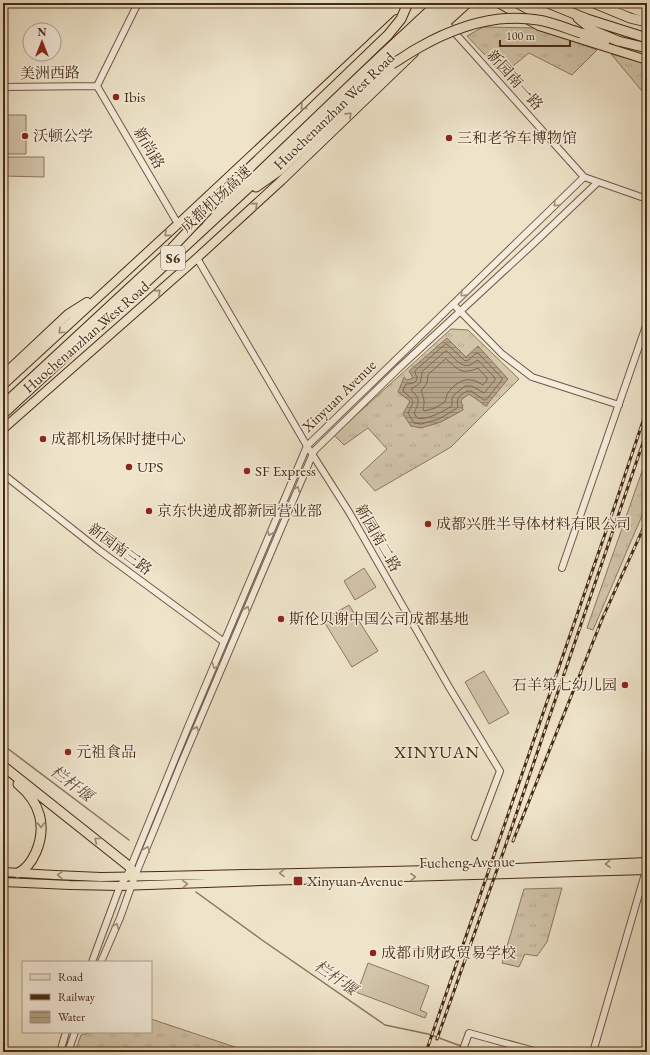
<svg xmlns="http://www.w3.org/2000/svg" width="650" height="1055" font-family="'EB Garamond','Noto Serif SC',serif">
	<defs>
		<pattern id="grass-tufts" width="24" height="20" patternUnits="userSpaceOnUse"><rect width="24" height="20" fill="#d2c5aa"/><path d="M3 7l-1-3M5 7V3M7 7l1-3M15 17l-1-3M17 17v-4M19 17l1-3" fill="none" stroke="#b6a991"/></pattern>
		<pattern id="water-rules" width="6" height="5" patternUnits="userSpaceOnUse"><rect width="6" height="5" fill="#b5a58b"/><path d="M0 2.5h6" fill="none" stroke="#958770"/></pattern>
	</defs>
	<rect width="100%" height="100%" fill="#eee4ca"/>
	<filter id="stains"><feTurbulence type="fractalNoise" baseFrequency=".005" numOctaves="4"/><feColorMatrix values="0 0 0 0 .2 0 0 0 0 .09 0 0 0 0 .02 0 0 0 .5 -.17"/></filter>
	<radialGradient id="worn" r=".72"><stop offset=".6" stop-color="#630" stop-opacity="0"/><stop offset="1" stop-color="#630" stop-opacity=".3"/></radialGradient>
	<path fill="url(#grass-tufts)" stroke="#8c785d" d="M483 27 537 28 597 50 572 75 529 53 503 74 467 36Z
		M611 54 647 63V97Z
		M451 329 468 330 519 379 451 447 375 491 360 474 387 449 368 428 344 445 334 435Z
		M647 457V504L593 630 587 628Z
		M562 888 547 942 537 956 525 954 519 967 502 963 524 889Z
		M151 1019 250 1052H75L81 1035 93 1032H151Z"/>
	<path fill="#d2c5aa" stroke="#8c785d" d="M3 115H26V154H3Z
		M3 157H44V177L3 176Z
		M364 568 376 587 355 600 344 581Z
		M349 605 378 651 352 667 323 620Z
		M484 671 509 713 489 724 465 682Z
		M368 963 429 986 420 1010 427 1013 425 1018 345 988 348 981 360 985Z"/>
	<path fill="url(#water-rules)" stroke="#89745a" d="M447 338 466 357 478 346 508 379 486 406 469 394 461 400 463 410 441 422 421 428 411 426 403 414 410 401 398 392 404 377 407 380 413 378 409 371Z"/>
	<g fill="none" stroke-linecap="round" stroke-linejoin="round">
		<path stroke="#7e684e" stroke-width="1" d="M446 344 448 345 465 361C471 361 473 353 478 353L502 378V380L486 400H484L471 391H467C459 396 456 397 458 407L457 408 439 419 421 424 414 423 408 413C414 400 416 402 404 392L403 390 406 384C410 384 418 383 417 377 416 375 415 373 415 371Z
			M446 351 448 352C453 357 461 368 470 365 473 364 475 361 478 360L495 378V380L484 393 472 386H465L454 395 452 399V406C443 411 427 421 417 418L414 413C417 407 421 400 415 394 411 390 414 394 411 389 421 383 421 384 422 372Z
			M446 359C453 364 458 373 468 371 472 371 475 369 478 368L487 378V380L483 385C479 383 476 380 471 380 463 378 452 386 448 393 446 396 446 399 445 402L435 408 424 411 423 409C425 402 424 398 421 391L427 383 428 375Z"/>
		<path stroke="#89745a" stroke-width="1.5" d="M3 745 129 840
			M196 892 262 940 385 1025 428 1034 461 1046
			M465 1048 476 1052"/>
		<g stroke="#71593e" stroke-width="8">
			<path id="minor" d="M446 23 584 177 647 199
				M97 86 178 224
				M97 86 138 3
				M3 87 97 86
				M197 258 307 446 349 512 449 687 500 771 475 837
				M453 304 502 354 532 377 619 405
				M3 474 99 550 224 642
				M562 568 647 323
				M92 962 120 886 127 876 188 727 307 446 584 177
				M101 962 120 918 135 876 181 764 314 451 399 368 533 244 598 182
				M60 1052 66 1032
				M68 1052 75 1032
				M462 1052 469 1033 538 1052
				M593 1052 646 870"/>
		</g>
		<g stroke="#472b10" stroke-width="10">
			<path id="major" d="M498 3 539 26 647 60
				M617 3 641 12 647 13
				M425 42 468 3
				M3 375 68 314 87 302
				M3 385 178 224 397 19
				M3 429 197 258 282 180 414 53
				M3 872 55 875 101 877 161 876 516 868 647 862
				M3 882 70 885 120 886 261 881 647 870"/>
		</g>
		<g stroke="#472b10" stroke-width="11">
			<path id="highway" d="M548 3 587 19 647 38
				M594 3 630 18 647 22
				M578 18 594 31 618 41 647 48
				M581 33 605 41
				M256 187 280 170 404 53 461 3
				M204 219 297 134 438 3
				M3 405 178 243
				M3 414 179 252 448 3
				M3 766 130 867 135 876
				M18 873C27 869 32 861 36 852 47 826 40 802 18 784"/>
		</g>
		<use href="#minor" stroke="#f4eddd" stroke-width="6"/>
		<use href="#major" stroke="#eee4ca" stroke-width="8"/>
		<use href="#highway" stroke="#eee4ca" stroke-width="9"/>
		<g stroke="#472b10" stroke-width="3">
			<path id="rail" d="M513 841 603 617 647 520
				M437 1039 504 850 647 431
				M426 1052 615 505 647 409"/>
		</g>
		<use href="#rail" stroke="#f4eddd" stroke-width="1.5" stroke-dasharray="4.5" stroke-linecap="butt"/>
		<g stroke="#472b10" stroke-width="11" stroke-linecap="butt">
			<path id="highway-bridge" d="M392 64C401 59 409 53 418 48 453 28 496 13 538 20 552 22 568 29 581 33
				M172 248 206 212 215 201 388 35 401 19 408 3"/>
		</g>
		<use href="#highway-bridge" stroke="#eee4ca" stroke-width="9"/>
	</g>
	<defs><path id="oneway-chevron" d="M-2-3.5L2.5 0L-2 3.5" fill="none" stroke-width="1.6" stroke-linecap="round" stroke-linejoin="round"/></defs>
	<g stroke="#9a886d">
		<use href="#oneway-chevron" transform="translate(303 107) rotate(137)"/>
		<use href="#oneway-chevron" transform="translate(349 115) rotate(-44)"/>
		<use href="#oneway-chevron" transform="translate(255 205) rotate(-43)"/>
		<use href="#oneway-chevron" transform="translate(167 234) rotate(138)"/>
		<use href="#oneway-chevron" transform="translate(158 292) rotate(-42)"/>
		<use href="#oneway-chevron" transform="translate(61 331) rotate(137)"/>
		<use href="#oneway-chevron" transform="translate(41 825) rotate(88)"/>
		<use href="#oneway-chevron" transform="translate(97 840) rotate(-142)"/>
		<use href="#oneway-chevron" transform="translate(608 864) rotate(177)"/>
		<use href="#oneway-chevron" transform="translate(282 873) rotate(179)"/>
		<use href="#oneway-chevron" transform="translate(60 875) rotate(-178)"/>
		<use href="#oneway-chevron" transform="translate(413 877) rotate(-1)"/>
		<use href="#oneway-chevron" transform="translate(185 884) rotate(-2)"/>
	</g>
	<g stroke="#9e8c76">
		<use href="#oneway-chevron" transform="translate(556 204) rotate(136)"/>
		<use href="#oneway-chevron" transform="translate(463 294) rotate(136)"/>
		<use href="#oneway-chevron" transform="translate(297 489) rotate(-67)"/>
		<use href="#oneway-chevron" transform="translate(270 533) rotate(113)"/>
		<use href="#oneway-chevron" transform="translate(247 609) rotate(-67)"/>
		<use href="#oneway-chevron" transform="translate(215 666) rotate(112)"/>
		<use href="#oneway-chevron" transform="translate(196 729) rotate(-67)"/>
		<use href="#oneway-chevron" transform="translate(147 849) rotate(-68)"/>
		<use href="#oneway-chevron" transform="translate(116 926) rotate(-66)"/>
	</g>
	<g fill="#8f2418" stroke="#f4eddd" stroke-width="1.5">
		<circle cx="116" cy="97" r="4"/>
		<circle cx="25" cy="136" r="4"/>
		<circle cx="449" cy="138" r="4"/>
		<circle cx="43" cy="439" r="4"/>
		<circle cx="129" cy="467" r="4"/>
		<circle cx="247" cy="471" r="4"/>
		<circle cx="149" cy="511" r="4"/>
		<circle cx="428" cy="524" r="4"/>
		<circle cx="281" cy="619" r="4"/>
		<circle cx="625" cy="685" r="4"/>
		<circle cx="68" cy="752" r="4"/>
		<rect x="293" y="876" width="10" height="10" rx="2"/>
		<circle cx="373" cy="953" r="4"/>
	</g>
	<g text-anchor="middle" stroke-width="3" stroke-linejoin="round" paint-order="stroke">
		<rect fill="#f4eddd" stroke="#7b654e" stroke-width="1" x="161" y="246" width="24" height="24" rx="3"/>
		<g font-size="14" font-weight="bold" fill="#472b10">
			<text x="173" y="263">S6</text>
		</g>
		<g font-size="15" fill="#472b10" stroke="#f4eddd">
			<text transform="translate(50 73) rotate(-1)" y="5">美洲西路</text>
			<text transform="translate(515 80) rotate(48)" y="5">新园南一路</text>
			<text transform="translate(334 111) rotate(-44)" y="5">Huochenanzhan West Road</text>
			<text transform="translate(149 148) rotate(60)" y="5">新尚路</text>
			<text transform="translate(216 199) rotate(-43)" y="5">成都机场高速</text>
			<text transform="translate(86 337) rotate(-41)" y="5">Huochenanzhan West Road</text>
			<text transform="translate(339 396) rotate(-44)" y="5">Xinyuan Avenue</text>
			<text transform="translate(378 538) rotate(60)" y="5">新园南二路</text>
			<text transform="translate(120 549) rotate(37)" y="5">新园南三路</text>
			<text transform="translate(467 862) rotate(-1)" y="5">Fucheng Avenue</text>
		</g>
		<g font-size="15" fill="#472b10" stroke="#f4eddd" text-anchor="start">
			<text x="124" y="102">Ibis</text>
			<text x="33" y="141">沃顿公学</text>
			<text x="457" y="143">三和老爷车博物馆</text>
			<text x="51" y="444">成都机场保时捷中心</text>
			<text x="137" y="472">UPS</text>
			<text x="255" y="476">SF Express</text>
			<text x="157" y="516">京东快递成都新园营业部</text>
			<text x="436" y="529">成都兴胜半导体材料有限公司</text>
			<text x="289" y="624">斯伦贝谢中国公司成都基地</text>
			<text x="617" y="690" text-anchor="end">石羊第七幼儿园</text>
			<text x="76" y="757">元祖食品</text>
			<text x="307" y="886">Xinyuan Avenue</text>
			<text x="381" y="958">成都市财政贸易学校</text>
		</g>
		<g font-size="16" font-style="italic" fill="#624a2f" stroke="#f4eddd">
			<text transform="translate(72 783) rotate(37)" y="6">栏杆堰</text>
			<text transform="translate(336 977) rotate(35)" y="6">栏杆堰</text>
		</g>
		<g font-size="17" letter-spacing="1" fill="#472b10" stroke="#f4eddd">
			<text x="437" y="758">XINYUAN</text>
		</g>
	</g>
	<rect width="650" height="1055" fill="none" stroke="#eee4ca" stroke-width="16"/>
	<rect x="4" y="4" width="642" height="1047" fill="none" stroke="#472b10" stroke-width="2"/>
	<rect x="8" y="8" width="634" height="1039" fill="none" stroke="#472b10"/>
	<rect x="22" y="961" width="130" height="72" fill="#f4eddd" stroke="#af9f8b"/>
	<rect x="30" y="974" width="20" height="6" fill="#eee4ca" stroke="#af9f8b"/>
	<text x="58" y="981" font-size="12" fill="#472b10">Road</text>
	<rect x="30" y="994" width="20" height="6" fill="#472b10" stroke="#af9f8b"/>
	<text x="58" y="1001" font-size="12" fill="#472b10">Railway</text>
	<rect x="30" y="1011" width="20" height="12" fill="url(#water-rules)" stroke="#af9f8b"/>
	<text x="58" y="1021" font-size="12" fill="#472b10">Water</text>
	<g transform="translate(42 42)"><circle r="19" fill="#f4eddd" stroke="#af9f8b"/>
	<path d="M0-3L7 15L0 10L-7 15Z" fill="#8f2418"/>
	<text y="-6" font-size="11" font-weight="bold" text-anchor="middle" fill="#472b10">N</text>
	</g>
	<path d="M500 40v6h70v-6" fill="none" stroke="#472b10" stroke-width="2"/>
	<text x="506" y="40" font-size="12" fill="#472b10" stroke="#f4eddd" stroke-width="3" paint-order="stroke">100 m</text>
	<rect width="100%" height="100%" filter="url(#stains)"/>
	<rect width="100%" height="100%" fill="url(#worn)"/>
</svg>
